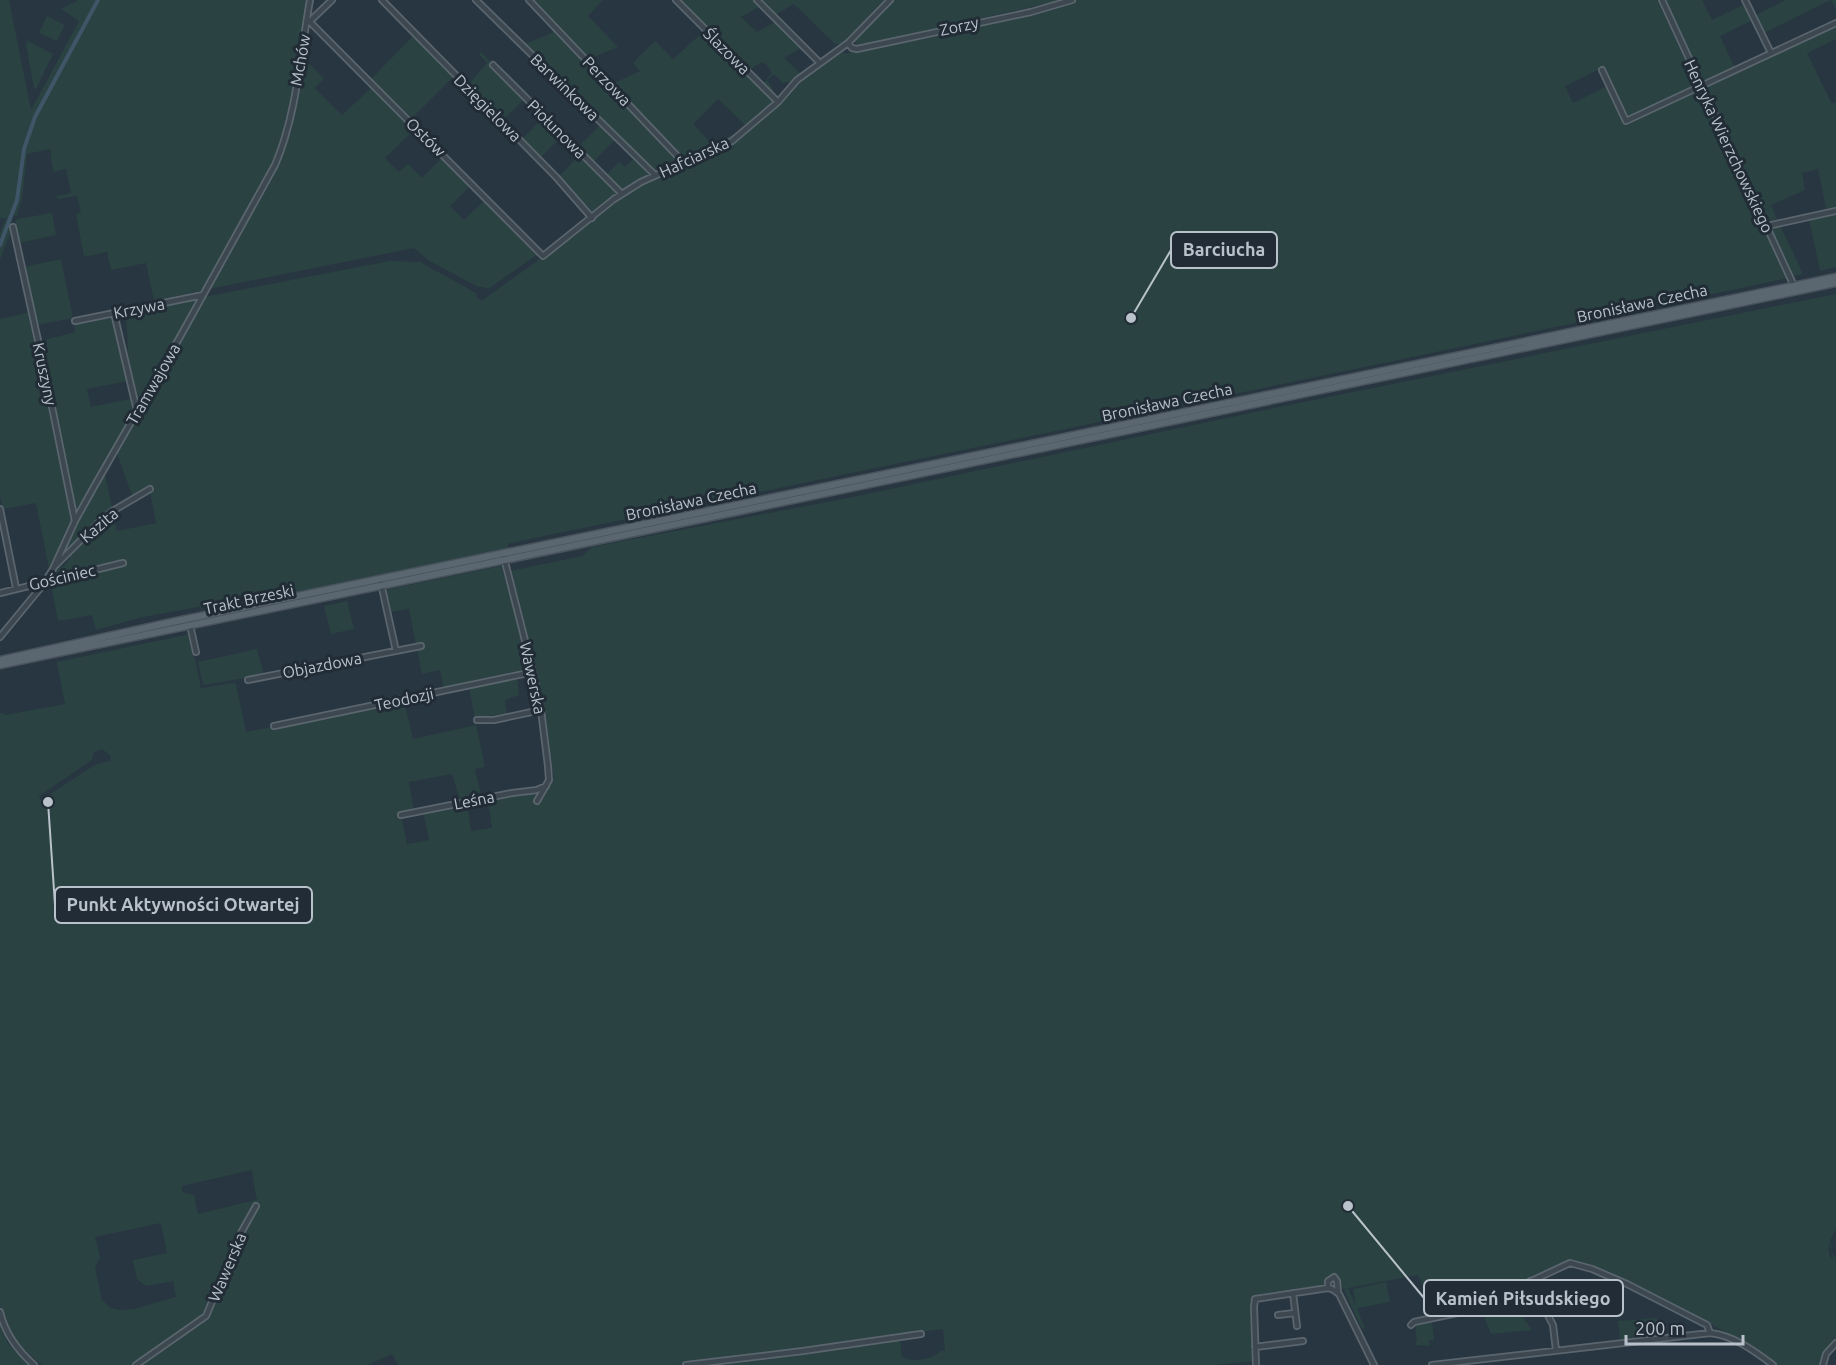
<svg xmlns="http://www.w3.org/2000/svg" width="1836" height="1365" font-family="Ubuntu,sans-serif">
	<rect width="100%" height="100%" fill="#283641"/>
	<path fill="#2a4241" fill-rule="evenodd" d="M0 0H9L31 110 79 21 61 9 79 0H308L288 116V122L273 164 259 191 203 290 154 301 146 263 111 270 107 252 84 257 76 214 81 212 77 196 57 199V196L71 193 66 169 53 172 50 149 27 154 22 199 17 215 13 216 10 227 11 231 0 260V233L6 218H0Z
		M531 0H603L588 16 618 47 589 59Z
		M677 0H752L759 7 741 17 757 32 775 22 801 48 784 58 801 74 792 84 789 82 783 83 774 74 767 80 773 90V94L763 84 772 73 767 65 762 62 749 70Z
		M759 0H887L842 44H835L794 4 775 15Z
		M892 0H1063L858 46 854 40Z
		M1076 0H1657L1697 86 1628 118 1604 67 1565 86 1573 103 1607 86 1625 126 1699 90 1788 278C1372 366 956 452 539 537L508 544V548L225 607 220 603 143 617 96 630 92 615 58 621 51 584 124 566 123 561 51 576 56 569 64 566 70 558 67 555 113 512 117 531 156 523 150 492 155 490 154 487 148 485 132 496 117 453 204 297 390 261 420 262 476 293 478 299 483 300 577 232 641 182 713 153 730 144 743 134 798 80 843 51 845 54 855 51 1055 8Z
		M1666 0H1702L1712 20 1745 4 1753 20 1720 36 1735 68 1703 83 1701 81 1664 1Z
		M1786 0H1836V9L1831 0 1764 33 1756 15Z
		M47 16 65 25 57 41 39 33Z
		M1836 25V39L1807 53 1832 104 1836 102V207L1826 209 1818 169 1802 173 1805 190 1771 205 1777 219 1767 221 1704 88 1705 86Z
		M556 31 681 161 654 172 523 45Z
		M704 31 776 102 745 125 718 99 693 124 713 145 737 132C723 144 698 162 679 154L612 84 640 71 633 63 655 41 673 59Z
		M413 36 453 77 411 119 371 79Z
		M28 41 53 54 36 89 34 88 26 45Z
		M481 52 492 63 491 65 524 99 503 120 468 85 487 63 479 54Z
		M302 57 324 79 315 88 342 115 372 87 415 129 385 158 399 172 408 164 422 178 443 157 471 185 450 206 464 220 486 199 538 251V254L488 289 484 287H478L428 260 414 248 209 289 271 181 280 162 293 126 292 120Z
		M543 118 562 136 540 158 522 139Z
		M600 125 615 140 593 162 578 147Z
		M580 154 620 193 595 214 559 177Z
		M635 157 651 173 622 192 606 175 619 162 625 167Z
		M52 213 56 235 19 243 15 222 17 219Z
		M1836 214V267L1820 271 1809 219Z
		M1780 225 1803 274 1793 276 1770 227Z
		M61 259 73 318 37 325 24 267Z
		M1836 294V1229C1831 1239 1824 1250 1833 1260L1830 1247 1836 1233C1834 1242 1826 1250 1836 1258L1835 1261 1836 1262V1342C1827 1351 1824 1351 1823 1365H1778L1758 1350 1667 1300 1635 1284 1571 1260 1477 1304 1438 1315 1418 1275 1348 1288 1356 1306 1353 1289 1386 1282 1390 1302 1357 1308 1365 1328 1362 1329 1344 1290 1347 1288 1343 1289 1340 1280 1334 1274 1326 1279 1324 1285 1254 1296 1250 1304 1253 1361 1216 1365H697L796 1354 900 1339 902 1357C913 1363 934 1359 942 1350L945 1351 943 1329 677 1365H398L392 1354 368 1365H42C21 1348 6 1333 0 1305V713L6 715 65 704 57 662 190 634 201 688 233 683 236 684 246 732 404 701 413 739 476 725 485 767 475 769 481 795 460 800 452 774 409 782 414 811 401 814 407 844 429 840 424 815 425 811 467 803 471 831 492 828 488 799 548 786 554 778C543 708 529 639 510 571L582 556 592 547 848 498 1279 407ZM102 749 111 756 110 761 100 763 93 766 41 800 39 796 92 760 94 752ZM252 1170 256 1197H258L256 1200 198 1214 194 1195 182 1192V1186ZM161 1223 167 1253 133 1260 137 1279 146 1286 173 1281 176 1297 134 1309 120 1310 111 1308 102 1300 95 1268 100 1257 95 1237Z
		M197 299 178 336 137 405 126 352 128 349 126 313Z
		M30 312 73 521 49 569 36 503 3 509 0 496V319Z
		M113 317 127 381 87 389 91 407 130 399 133 412 78 512H76L41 341 75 332 74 325Z
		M105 474 112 507 62 557 60 556Z
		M501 566 507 585 510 587 531 671 444 689 440 670 422 674 417 649 423 648V644L416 645 409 609 390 612 386 590Z
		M347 601 354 629 331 634 324 606Z
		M257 649 264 675 203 685 198 662Z
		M517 679 519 695 505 700 507 713 475 718 469 688Z
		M1507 1294 1532 1330 1491 1334 1481 1308Z
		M1657 1318 1658 1335 1620 1339 1618 1321Z
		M1432 1322 1434 1340H1429L1430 1346 1416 1345 1415 1342 1417 1341 1415 1325Z
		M0 1326 8 1344 30 1365H0Z"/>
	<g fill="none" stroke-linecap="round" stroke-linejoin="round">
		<path stroke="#3f5668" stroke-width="4" d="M0 245 17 200 24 149 35 117 98 0"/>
		<g stroke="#5a656e" stroke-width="8">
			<path id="minor" d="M382 0 557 178 592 218
				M476 0 655 175
				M529 0 684 163
				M676 0 778 102
				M757 0 819 62
				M1662 0 1794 286
				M1745 0 1771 53
				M307 19 543 256 614 199 641 182 732 141 778 102 797 80 848 43 890 0
				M309 22 332 0
				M848 43 852 48 857 49 1031 12 1072 0
				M493 65 622 194
				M1602 70 1626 121 1836 23
				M1767 226 1836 211
				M13 227 45 372 75 521
				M114 313 137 411
				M75 321 203 295
				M0 509 16 588
				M504 558 533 672 541 710 548 766 549 780 537 801
				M55 566 97 524 111 512 150 489
				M380 579 396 651
				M0 593 123 563
				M190 625 196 652
				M0 637 42 586 53 569 75 521 95 485 181 335 275 165C297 114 300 55 310 0
				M248 680 421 646
				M477 720H494L541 710
				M274 726 533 672
				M401 815 512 793 537 790 546 786
				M1530 1281 1553 1325 1556 1350
				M1328 1288V1281L1334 1277 1337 1281 1338 1292
				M1293 1293 1297 1326
				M0 1312C5 1334 17 1350 34 1365
				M1278 1315 1295 1313
				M1411 1325 1414 1322 1467 1311 1570 1263 1592 1269 1627 1284 1707 1325 1710 1333
				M1255 1347 1303 1341
				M136 1365 206 1316 242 1231 256 1206
				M686 1365 803 1351 921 1334
				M1256 1365 1254 1307 1255 1299 1328 1288 1332 1289 1339 1294 1374 1365
				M1432 1365 1710 1333C1733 1335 1756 1352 1773 1365
				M1823 1365 1826 1354 1836 1343"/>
		</g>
		<g stroke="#49535d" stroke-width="9">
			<path id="major" d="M0 660 172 622 1836 277
				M0 665 1836 283"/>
		</g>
		<use href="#minor" stroke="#3c4750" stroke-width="4.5"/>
		<use href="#major" stroke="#5a6770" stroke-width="6"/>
	</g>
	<g text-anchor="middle" stroke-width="6" stroke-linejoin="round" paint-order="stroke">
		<g font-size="16" fill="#b9c2cb" stroke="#212c36">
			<text transform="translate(959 26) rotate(-12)" y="6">Zorzy</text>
			<text transform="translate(727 51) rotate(45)" y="6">Ślazowa</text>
			<text transform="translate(300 60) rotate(-80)" y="6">Mchów</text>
			<text transform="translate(607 81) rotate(46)" y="6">Perzowa</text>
			<text transform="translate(565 87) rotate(44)" y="6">Barwinkowa</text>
			<text transform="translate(488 108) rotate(45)" y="6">Dzięgielowa</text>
			<text transform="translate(557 129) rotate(45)" y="6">Piołunowa</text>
			<text transform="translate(426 137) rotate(44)" y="6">Ostów</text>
			<text transform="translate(1729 146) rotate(65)" y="6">Henryka Wierzchowskiego</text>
			<text transform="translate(694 157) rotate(-25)" y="6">Hafciarska</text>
			<text transform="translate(1642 303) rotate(-12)" y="6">Bronisława Czecha</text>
			<text transform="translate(139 308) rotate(-11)" y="6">Krzywa</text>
			<text transform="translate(45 374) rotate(78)" y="6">Kruszyny</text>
			<text transform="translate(153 384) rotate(-60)" y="6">Tramwajowa</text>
			<text transform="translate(1167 402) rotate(-12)" y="6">Bronisława Czecha</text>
			<text transform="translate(691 501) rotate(-12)" y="6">Bronisława Czecha</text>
			<text transform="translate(99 525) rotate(-40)" y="6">Kazita</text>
			<text transform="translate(62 577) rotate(-13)" y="6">Gościniec</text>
			<text transform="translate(249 599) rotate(-12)" y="6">Trakt Brzeski</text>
			<text transform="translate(322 665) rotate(-11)" y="6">Objazdowa</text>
			<text transform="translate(533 678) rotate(78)" y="6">Wawerska</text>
			<text transform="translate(404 699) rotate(-12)" y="6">Teodozji</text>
			<text transform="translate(474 800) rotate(-11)" y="6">Leśna</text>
			<text transform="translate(227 1267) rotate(-67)" y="6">Wawerska</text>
		</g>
	</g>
	<path fill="none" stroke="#b9c2cb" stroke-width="2" d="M1131 318L1171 250M48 802L55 905M1348 1206L1424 1298"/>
	<g fill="#b9c2cb" stroke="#212c36" stroke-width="2">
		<circle cx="1131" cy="318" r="6"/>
		<circle cx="48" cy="802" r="6"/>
		<circle cx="1348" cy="1206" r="6"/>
	</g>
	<g fill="#212c36" stroke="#b9c2cb" stroke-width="2">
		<rect x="1171" y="232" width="106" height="36" rx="6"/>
		<rect x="55" y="887" width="257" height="36" rx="6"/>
		<rect x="1424" y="1280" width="199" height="36" rx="6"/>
	</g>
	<g font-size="18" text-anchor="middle" font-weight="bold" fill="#b9c2cb">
		<text x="1224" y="256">Barciucha</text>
		<text x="183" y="911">Punkt Aktywności Otwartej</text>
		<text x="1523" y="1305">Kamień Piłsudskiego</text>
	</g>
	<path d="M1626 1335v9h117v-9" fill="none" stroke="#b9c2cb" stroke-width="3"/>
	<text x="1635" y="1335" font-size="18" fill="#b9c2cb" stroke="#212c36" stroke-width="4.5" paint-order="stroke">200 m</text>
</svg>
